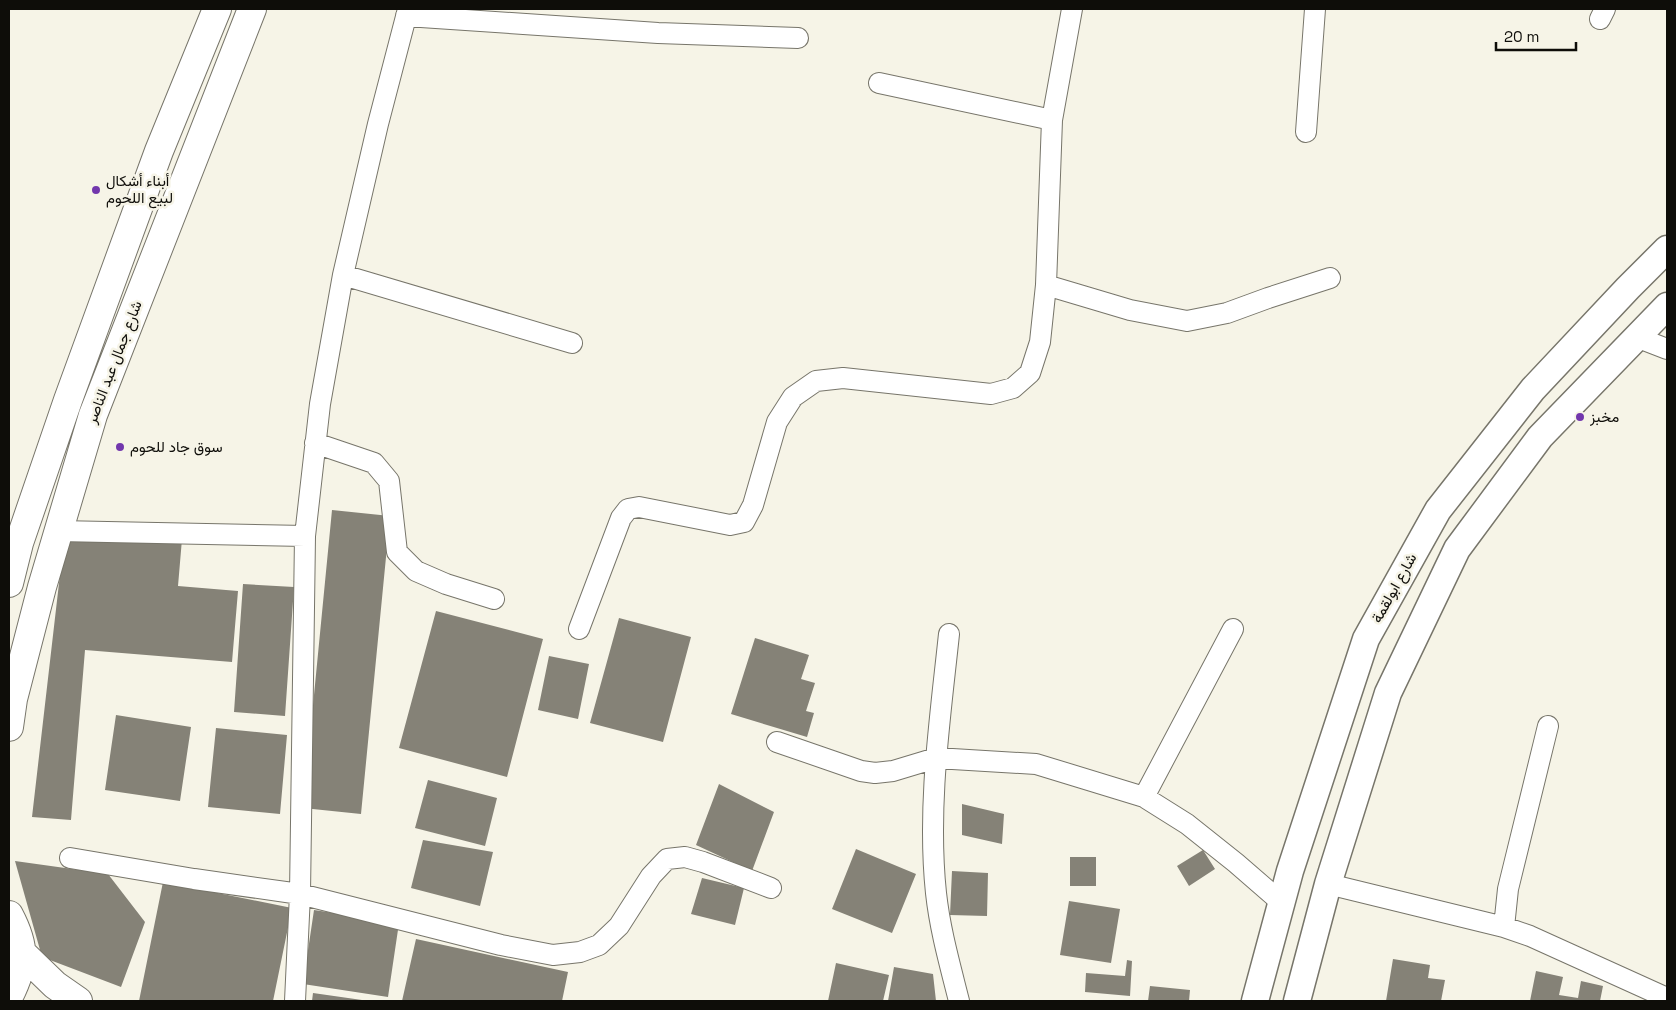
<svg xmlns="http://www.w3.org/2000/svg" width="1676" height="1010" font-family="'Space Grotesk',Vazirmatn,sans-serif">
	<rect width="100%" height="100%" fill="#f6f4e7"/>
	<path fill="#858277" d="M332 510 390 516 361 814 303 808Z
		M182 539 178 586 238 591 232 662 85 650 71 820 32 817 64 540Z
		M243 584 294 587 285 716 234 712Z
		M436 611 543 639 507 777 399 748Z
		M619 618 691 637 663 742 590 723Z
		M755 638 809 655 801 679 815 683 806 711 814 713 807 737 731 714Z
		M549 656 589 664 578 719 538 710Z
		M116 715 191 727 180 801 105 790Z
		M216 728 287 735 280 814 208 807Z
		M428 780 497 798 485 846 415 828Z
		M719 784 774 812 752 871 696 845Z
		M962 804 1004 814 1002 844 962 835Z
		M423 840 493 852 480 906 411 888Z
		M856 849 916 874 892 933 832 909Z
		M1203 850 1215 869 1189 886 1177 866Z
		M1070 857H1096V886H1070Z
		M15 861 108 874 145 922 121 987 42 957Z
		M952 871 988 873 987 916 950 915Z
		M702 878 744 888 735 925 691 914Z
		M163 882 292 908 273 1001H139Z
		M1069 901 1120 909 1111 963 1060 955Z
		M314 910 399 923 388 997 303 984Z
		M416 939 568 972 562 1001H402Z
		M1393 959 1430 965 1428 978 1445 980 1441 1001H1386Z
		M1127 960 1132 961 1130 996 1085 992 1086 973 1125 976Z
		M836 963 889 975 883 1001H828Z
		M894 967 933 974 936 1001H888Z
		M1536 971 1563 977 1559 995 1578 998 1581 981 1603 986 1600 1001H1530Z
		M1150 986 1190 990 1189 1001H1148Z
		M313 993 362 1000V1001H312Z"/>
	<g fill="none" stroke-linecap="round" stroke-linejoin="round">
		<g stroke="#77756a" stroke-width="22">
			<path id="minor" d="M406 16 658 33 798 38
				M1600 19 1605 9
				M879 83 1052 120
				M1306 132 1315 9
				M343 275 572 343
				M1046 285 1130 310 1187 321 1227 313 1268 298 1330 278
				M1636 337 1667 349
				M315 443 374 463 389 481 397 552 416 571 446 584 494 599
				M58 531 305 536
				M579 629 621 518 628 509 639 507 730 525 744 522 753 505 777 422 793 397 816 381 843 378 991 394 1013 388 1030 373 1040 342 1046 285 1052 120 1072 9
				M949 634C940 720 927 807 936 893 940 930 950 965 959 1001
				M777 742 861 771 875 773 893 771 936 758 1036 764 1144 797 1187 824 1236 863 1281 902
				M1144 797 1233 629
				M70 858 194 879 300 894 501 945 553 955 580 952 599 945 619 926 651 876 667 859 685 857 703 862 771 888
				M1328 884 1504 927 1530 936 1667 998
				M1504 927 1508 889 1548 726
				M295 1001 300 894 305 536 320 404 343 275 378 124 408 9"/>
		</g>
		<g stroke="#77756a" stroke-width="29">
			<path id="tertiary" d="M1255 1001 1290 871 1366 639 1438 510 1533 389 1628 288 1667 249
				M1297 1001 1328 884 1388 693 1457 549 1540 437 1667 306"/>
		</g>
		<g stroke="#77756a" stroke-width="30">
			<path id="primary" d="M9 583 19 543 68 400 159 151 217 9
				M9 727 13 699 42 587 93 415 252 9
				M9 915C26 947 25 964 9 996
				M22 953 55 985 78 1001"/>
		</g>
		<use href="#minor" stroke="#fff" stroke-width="20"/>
		<use href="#tertiary" stroke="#fff" stroke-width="26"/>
		<use href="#primary" stroke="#fff" stroke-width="28"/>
	</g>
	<g fill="#7237ad" stroke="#f6f4e7" stroke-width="2">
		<circle cx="96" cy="190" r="5"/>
		<circle cx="1580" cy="417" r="5"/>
		<circle cx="120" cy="447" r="5"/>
	</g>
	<g text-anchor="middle" stroke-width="5" stroke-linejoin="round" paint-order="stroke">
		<g font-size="15" fill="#0e0d09" stroke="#f6f4e7" text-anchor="start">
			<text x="106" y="186">أبناء أشكال<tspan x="106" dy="17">لبيع اللحوم</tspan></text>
			<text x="1590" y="422">مخبز</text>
			<text x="130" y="452">سوق جاد للحوم</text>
		</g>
		<g font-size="15" fill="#0e0d09" stroke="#f6f4e7">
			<text transform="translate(114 362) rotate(-69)" y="5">شارع جمال عبد الناصر</text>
			<text transform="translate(1394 588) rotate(-61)" y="5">شارع ابولقمة</text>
		</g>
	</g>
	<rect width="1676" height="1010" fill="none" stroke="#0e0d09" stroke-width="20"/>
	<path d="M1496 42v8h80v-8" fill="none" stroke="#0e0d09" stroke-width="2.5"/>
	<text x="1504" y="42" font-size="15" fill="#0e0d09" stroke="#f6f4e7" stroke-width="4" paint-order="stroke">20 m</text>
</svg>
